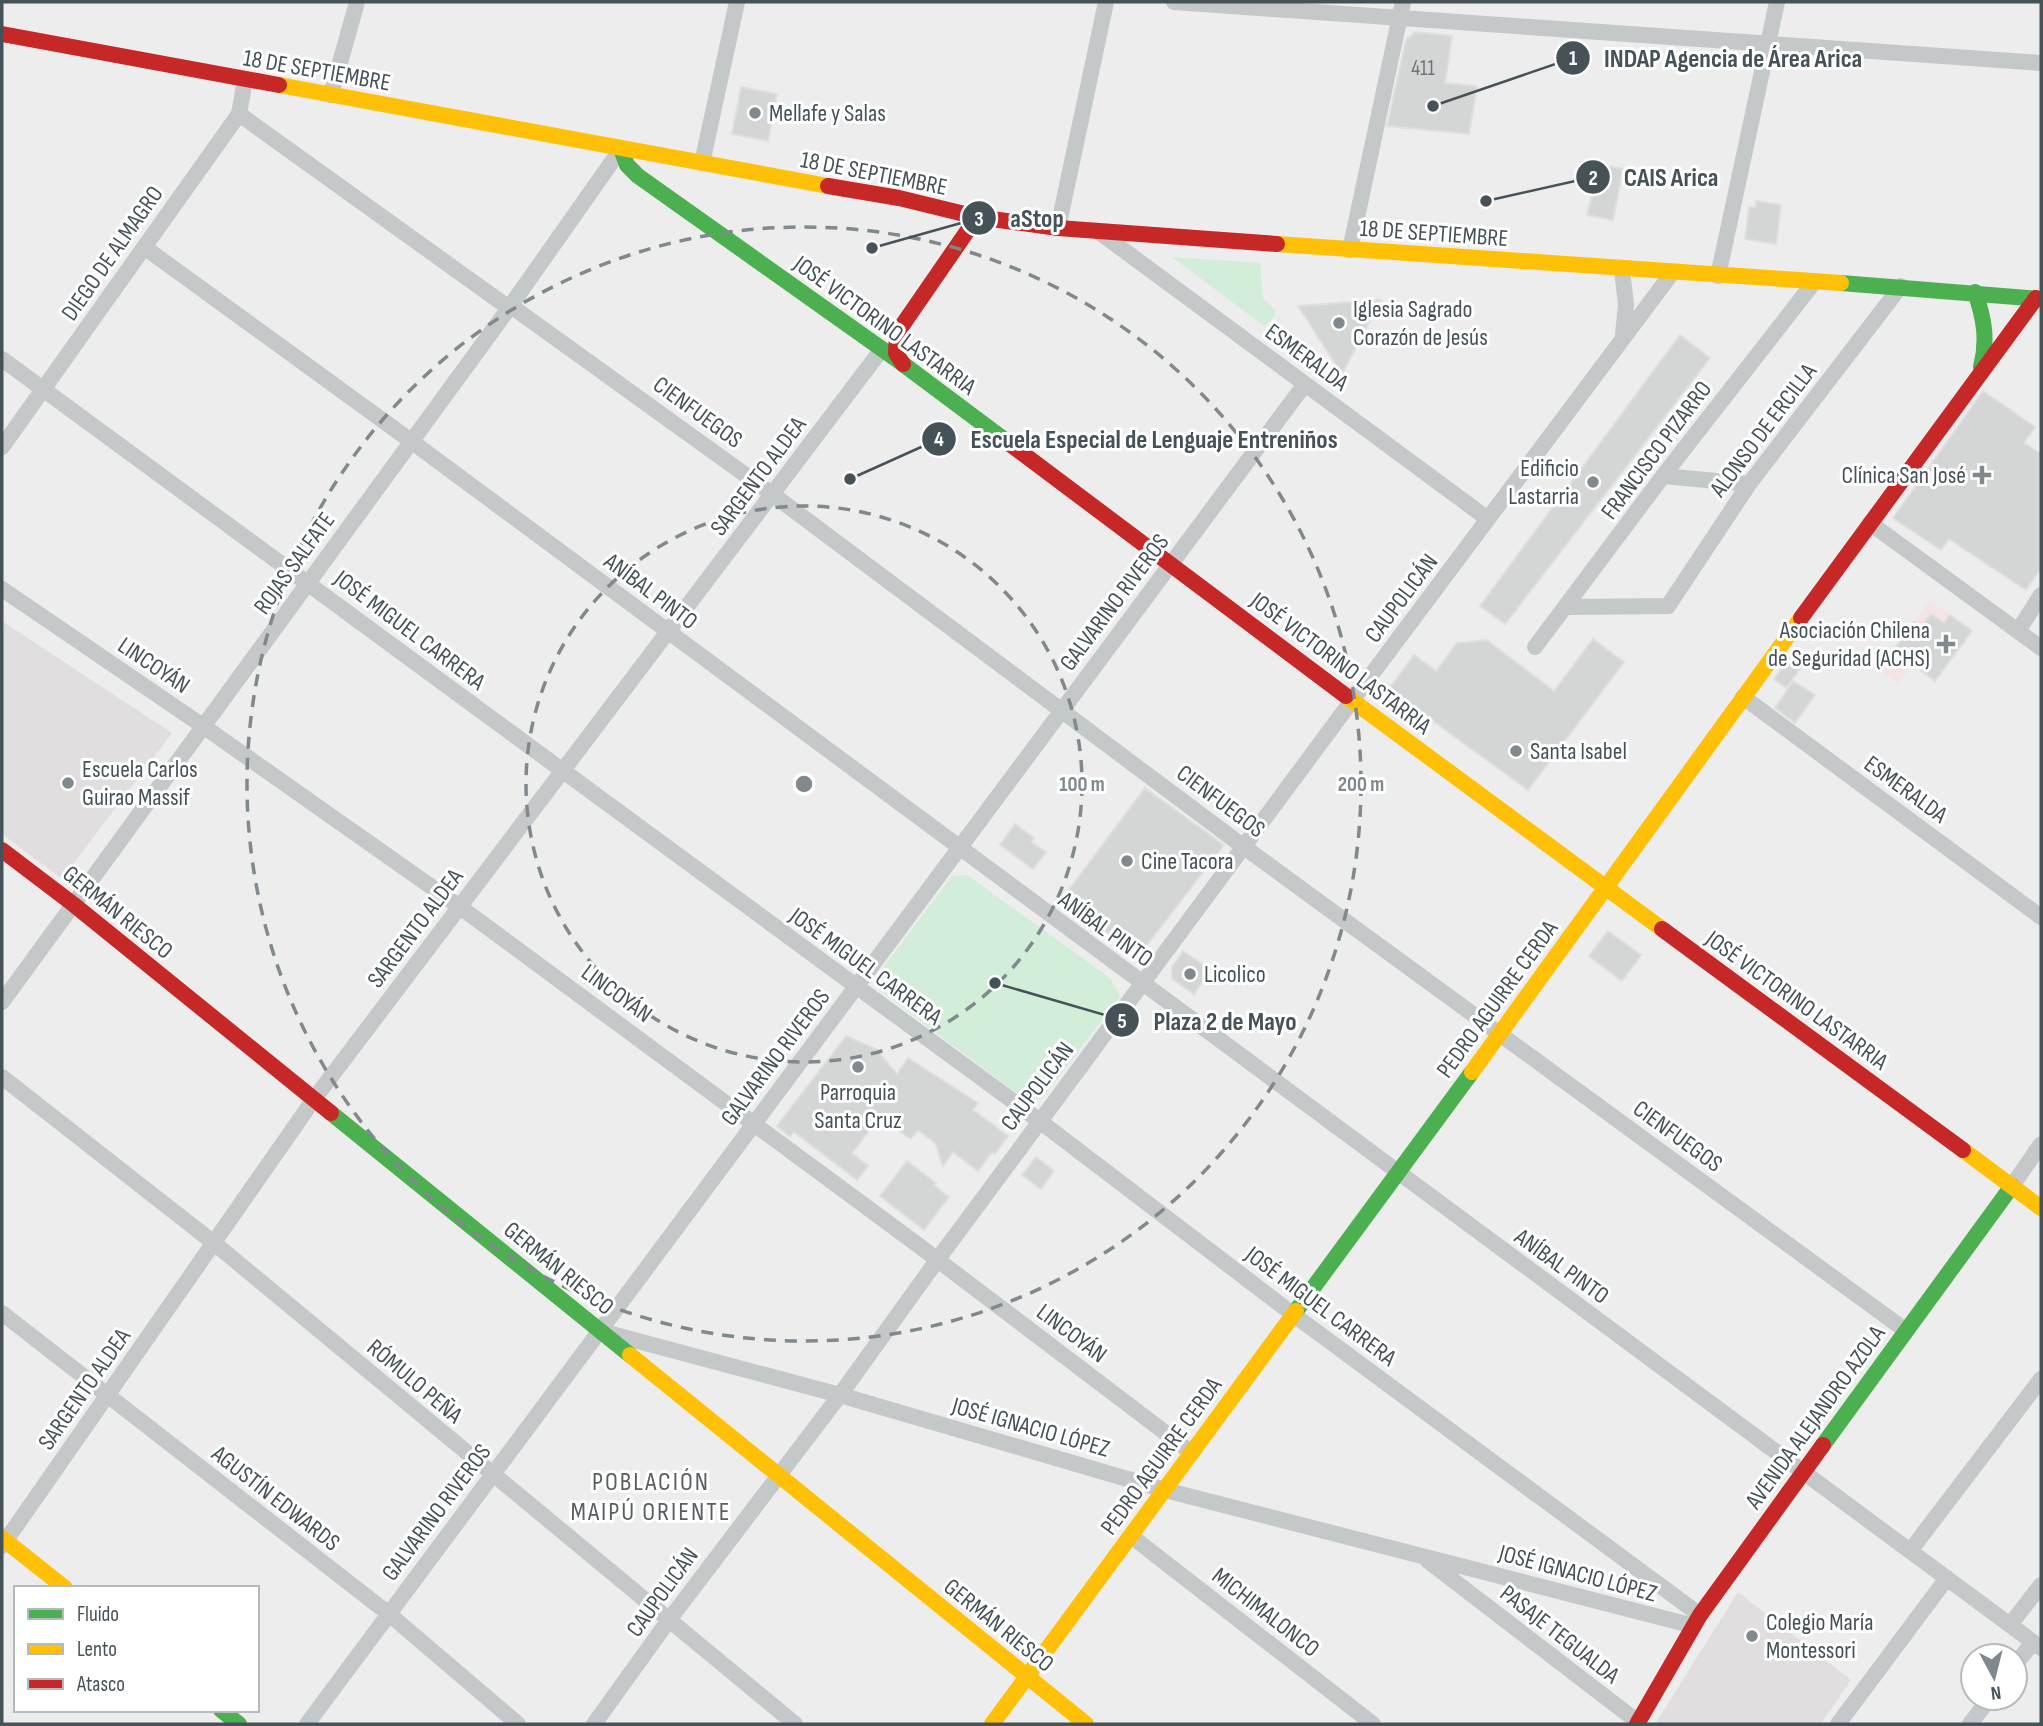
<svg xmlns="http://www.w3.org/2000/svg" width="2043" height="1726" font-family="'Sofia Sans Condensed',sans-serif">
	<rect width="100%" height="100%" fill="#eeeded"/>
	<path fill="#e0dedf" d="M2 621 172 733 62 879 2 834Z
		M1738 1592 1851 1680 1821 1724H1655Z"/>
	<path fill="#f5e4e5" d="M1930 601 1950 615 1898 684 1878 670Z"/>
	<path fill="#d2edd8" d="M1172 257 1260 263 1263 298 1275 310V316L1264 326Z
		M967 875 1110 978 1120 996 1042 1099H1024L878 989 877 976 952 876Z"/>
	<path fill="#d4d5d5" stroke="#dfdfe0" stroke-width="2" d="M1415 32 1452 36 1445 83 1477 86 1469 134 1387 126 1406 40Z
		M741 87 777 94 768 141 732 134Z
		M1599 164 1623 169 1613 220 1587 215Z
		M1756 201 1781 205 1776 244 1745 239 1749 207H1756Z
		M1381 300 1342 374 1298 306Z
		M1680 335 1710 358 1505 624 1480 606Z
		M1983 391 2035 427 2024 443 2041 454V568L2026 590 1949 539 1941 550 1893 518Z
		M1931 614 1944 623 1950 615 1972 631 1935 681 1921 671 1923 669 1895 648 1914 622 1921 627Z
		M1593 639 1624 662 1528 790 1389 689 1414 655 1436 671 1457 643 1487 640 1554 691Z
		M1790 657 1802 666 1786 688 1774 679Z
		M1793 681 1815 695 1795 723 1775 708Z
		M1145 788 1224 845 1143 950 1114 928 1109 934 1062 899Z
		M1015 824 1034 838 1031 842 1046 852 1033 869 1000 845Z
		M1608 931 1641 955 1622 981 1589 956Z
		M1183 951 1211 970 1194 994 1172 979V967Z
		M846 1036 876 1049 897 1074 908 1058 978 1103 973 1110 1008 1136 995 1154 992 1152 978 1171 953 1152 943 1166 935 1143 918 1130 911 1139 879 1118 852 1153 868 1166 857 1180 794 1132 790 1137 777 1126Z
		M1036 1157 1054 1171 1041 1189 1022 1175Z
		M907 1161 936 1183 934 1185 949 1197 924 1230 880 1196Z"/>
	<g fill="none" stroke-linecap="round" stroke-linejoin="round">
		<path stroke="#c5c8c9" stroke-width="16" d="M1174 2 2041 63
			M331 95 357 2
			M239 114 509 308
			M702 163 737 2
			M1058 228 1106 2
			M1099 232 1488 519
			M144 247 411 441 2041 1648
			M1350 250 1403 2
			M1622 270 1626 305 1623 334
			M1718 276 1777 2
			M511 306 772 494 1244 847 1905 1330
			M2 359 1029 1113 1294 1315 1700 1615
			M2 447 239 114 245 80
			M1663 476 1749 484
			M1870 523 2041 648
			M2 589 203 726 460 907 918 1245 1192 1453
			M1566 607 1668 606 1749 484 1901 286
			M2018 631 2041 595
			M1535 647 1663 476 1815 281
			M1743 697 2041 917
			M2 1002 509 308 621 149
			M2 1077 214 1243 795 1724
			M2012 1186 2041 1144
			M2 1313 389 1614 518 1724
			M608 1333 840 1395 1165 1490 1694 1626
			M1131 1536 1373 1724
			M2 1546 314 1099 882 349
			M1910 1551 2041 1379
			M1428 1561 1638 1722
			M2010 1625 2041 1585
			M2015 1665 2033 1642
			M307 1724 1305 384
			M594 1724 669 1620 840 1395 938 1259 1339 718 1672 273
			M1838 1724 1947 1578
			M1970 1724 1990 1698"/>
		<path stroke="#4caf50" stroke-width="16" d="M621 149 627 165 638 176 903 364 1010 444
			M1841 283 2041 299
			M1975 292C1984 318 1988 340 1981 367
			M331 1113 630 1355
			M1296 1311 1472 1072
			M1823 1445 2012 1186
			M221 1710 239 1724"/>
		<path stroke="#ffc107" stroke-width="16" d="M279 85 828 186
			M1277 244 1841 283
			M1346 696 1662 929
			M1472 1072 1801 618
			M1963 1150 2041 1208
			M630 1355 1086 1724
			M2 1538 65 1588
			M992 1724 1296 1311"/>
		<path stroke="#c62828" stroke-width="16" d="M2 34 279 85
			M828 186 899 198 977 217 1058 228 1277 244
			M903 364 896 353 897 333 977 217
			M1010 444 1346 696
			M1801 618 2036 298
			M2 850 73 904 331 1113
			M1662 929 1963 1150
			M1637 1724 1700 1615 1823 1445"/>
	</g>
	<g fill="none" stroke="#80898d" stroke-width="3.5" stroke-dasharray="12 9">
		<circle cx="804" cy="784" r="278"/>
		<circle cx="804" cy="784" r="557"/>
	</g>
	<g fill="#80898d" stroke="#fff" stroke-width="2.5">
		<circle cx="755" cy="113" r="7"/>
		<circle cx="1339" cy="323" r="7"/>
		<path d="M1978.5 464.5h7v7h7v7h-7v7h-7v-7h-7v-7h7z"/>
		<circle cx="1593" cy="482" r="7"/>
		<path d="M1942.5 633.5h7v7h7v7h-7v7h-7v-7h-7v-7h7z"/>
		<circle cx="1516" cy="751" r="7"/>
		<circle cx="68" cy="783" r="7"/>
		<circle cx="1127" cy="861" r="7"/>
		<circle cx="1190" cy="974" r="7"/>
		<circle cx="858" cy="1067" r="7"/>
		<circle cx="1752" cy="1636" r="7"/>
	</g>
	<g text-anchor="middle" stroke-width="6" stroke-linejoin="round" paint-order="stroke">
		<g font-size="21" fill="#6a7579">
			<text x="1423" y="75">411</text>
		</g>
		<g font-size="24" fill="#455359" stroke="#fff">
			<text transform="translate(317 70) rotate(10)" y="8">18 DE SEPTIEMBRE</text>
			<text transform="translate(874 173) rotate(11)" y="8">18 DE SEPTIEMBRE</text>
			<text transform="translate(1434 233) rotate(4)" y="8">18 DE SEPTIEMBRE</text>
			<text transform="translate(112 253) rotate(-55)" y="8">DIEGO DE ALMAGRO</text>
			<text transform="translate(885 325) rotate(36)" y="8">JOSÉ VICTORINO LASTARRIA</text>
			<text transform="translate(1307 357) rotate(36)" y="8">ESMERALDA</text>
			<text transform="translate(698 412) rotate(36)" y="8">CIENFUEGOS</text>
			<text transform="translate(1763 430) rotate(-53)" y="8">ALONSO DE ERCILLA</text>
			<text transform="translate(1656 450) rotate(-53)" y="8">FRANCISCO PIZARRO</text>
			<text transform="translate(758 476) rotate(-53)" y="8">SARGENTO ALDEA</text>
			<text transform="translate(294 563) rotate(-54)" y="8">ROJAS SALFATE</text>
			<text transform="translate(651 591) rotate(37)" y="8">ANÍBAL PINTO</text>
			<text transform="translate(1401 598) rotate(-53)" y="8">CAUPOLICÁN</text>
			<text transform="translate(1114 602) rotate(-53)" y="8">GALVARINO RIVEROS</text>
			<text transform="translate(410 630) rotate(37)" y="8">JOSÉ MIGUEL CARRERA</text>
			<text transform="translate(1341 663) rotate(37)" y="8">JOSÉ VICTORINO LASTARRIA</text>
			<text transform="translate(154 665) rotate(34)" y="8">LINCOYÁN</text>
			<text transform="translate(1906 789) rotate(36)" y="8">ESMERALDA</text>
			<text transform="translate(1221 801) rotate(37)" y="8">CIENFUEGOS</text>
			<text transform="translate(118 912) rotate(39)" y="8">GERMÁN RIESCO</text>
			<text transform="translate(415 928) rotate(-53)" y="8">SARGENTO ALDEA</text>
			<text transform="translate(1106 929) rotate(36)" y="8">ANÍBAL PINTO</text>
			<text transform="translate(866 966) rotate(36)" y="8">JOSÉ MIGUEL CARRERA</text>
			<text transform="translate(617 993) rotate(36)" y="8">LINCOYÁN</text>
			<text transform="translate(1497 999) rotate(-54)" y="8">PEDRO AGUIRRE CERDA</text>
			<text transform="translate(1797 1000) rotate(36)" y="8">JOSÉ VICTORINO LASTARRIA</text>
			<text transform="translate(775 1057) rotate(-53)" y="8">GALVARINO RIVEROS</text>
			<text transform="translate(1037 1086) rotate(-53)" y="8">CAUPOLICÁN</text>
			<text transform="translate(1678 1136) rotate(36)" y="8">CIENFUEGOS</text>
			<text transform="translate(1562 1266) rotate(36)" y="8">ANÍBAL PINTO</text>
			<text transform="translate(559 1268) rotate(39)" y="8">GERMÁN RIESCO</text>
			<text transform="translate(1321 1306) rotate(37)" y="8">JOSÉ MIGUEL CARRERA</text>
			<text transform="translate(1072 1333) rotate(37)" y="8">LINCOYÁN</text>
			<text transform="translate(415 1381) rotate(40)" y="8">RÓMULO PEÑA</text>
			<text transform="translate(84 1389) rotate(-55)" y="8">SARGENTO ALDEA</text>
			<text transform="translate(1815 1417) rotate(-54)" y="8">AVENIDA ALEJANDRO AZOLA</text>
			<text transform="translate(1031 1427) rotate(16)" y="8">JOSÉ IGNACIO LÓPEZ</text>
			<text transform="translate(1161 1456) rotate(-54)" y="8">PEDRO AGUIRRE CERDA</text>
			<text transform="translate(276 1498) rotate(38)" y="8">AGUSTÍN EDWARDS</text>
			<text transform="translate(436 1512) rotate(-53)" y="8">GALVARINO RIVEROS</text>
			<text transform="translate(1578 1573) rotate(15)" y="8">JOSÉ IGNACIO LÓPEZ</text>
			<text transform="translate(662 1592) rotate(-54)" y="8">CAUPOLICÁN</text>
			<text transform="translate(1266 1612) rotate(38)" y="8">MICHIMALONCO</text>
			<text transform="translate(999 1625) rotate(39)" y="8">GERMÁN RIESCO</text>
			<text transform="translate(1560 1634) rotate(38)" y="8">PASAJE TEGUALDA</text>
		</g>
		<g font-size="24" fill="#455359" stroke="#fff" text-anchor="start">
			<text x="769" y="121">Mellafe y Salas</text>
			<text x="1353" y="317">Iglesia Sagrado<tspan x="1353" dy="28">Corazón de Jesús</tspan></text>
			<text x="1579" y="476" text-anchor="end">Edificio<tspan x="1579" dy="28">Lastarria</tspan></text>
			<text x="1966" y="483" text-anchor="end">Clínica San José</text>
			<text x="1930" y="638" text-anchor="end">Asociación Chilena<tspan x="1930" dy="28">de Seguridad (ACHS)</tspan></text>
			<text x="1530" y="759">Santa Isabel</text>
			<text x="82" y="777">Escuela Carlos<tspan x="82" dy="28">Guirao Massif</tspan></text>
			<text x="1141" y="869">Cine Tacora</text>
			<text x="1204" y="982">Licolico</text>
			<text x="858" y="1100" text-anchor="middle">Parroquia<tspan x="858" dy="28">Santa Cruz</tspan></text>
			<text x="1766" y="1630">Colegio María<tspan x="1766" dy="28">Montessori</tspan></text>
		</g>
		<g font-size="26" letter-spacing="2" fill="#595e61" stroke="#fff">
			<text x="651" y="1490">POBLACIÓN<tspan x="651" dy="30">MAIPÚ ORIENTE</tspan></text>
		</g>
	</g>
	<circle cx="804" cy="784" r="10" fill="#80898d" stroke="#fff" stroke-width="3.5"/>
	<g font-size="21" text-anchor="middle" font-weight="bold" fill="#80898d" stroke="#fff" stroke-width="6" stroke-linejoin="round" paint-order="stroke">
		<text x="1082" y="791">100 m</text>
		<text x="1361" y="791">200 m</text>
	</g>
	<path fill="none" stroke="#455359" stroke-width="2.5" d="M1433 106L1573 58M1486 201L1593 177M872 248L979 218M850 479L939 439M995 983L1122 1020"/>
	<g fill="#455359" stroke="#fff" stroke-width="2.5">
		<circle cx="1433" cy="106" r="7"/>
		<circle cx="1486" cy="201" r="7"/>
		<circle cx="872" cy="248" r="7"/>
		<circle cx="850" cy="479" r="7"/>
		<circle cx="995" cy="983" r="7"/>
		<circle cx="1573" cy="58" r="18"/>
		<circle cx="1593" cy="177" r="18"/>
		<circle cx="979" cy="218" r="18"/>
		<circle cx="939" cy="439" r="18"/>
		<circle cx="1122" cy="1020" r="18"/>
	</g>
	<g font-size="21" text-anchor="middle" font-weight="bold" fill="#fff">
		<text x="1573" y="65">1</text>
		<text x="1593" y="185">2</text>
		<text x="979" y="226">3</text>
		<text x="939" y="446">4</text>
		<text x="1122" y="1028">5</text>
	</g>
	<g font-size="26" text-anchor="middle" font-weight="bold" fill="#455359" stroke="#fff" stroke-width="6" stroke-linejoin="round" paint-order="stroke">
		<text x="1733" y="67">INDAP Agencia de Área Arica</text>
		<text x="1671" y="186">CAIS Arica</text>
		<text x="1037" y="227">aStop</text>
		<text x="1154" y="448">Escuela Especial de Lenguaje Entreniños</text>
		<text x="1225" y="1030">Plaza 2 de Mayo</text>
	</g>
	<rect width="2043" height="1726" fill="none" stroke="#455359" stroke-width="7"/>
	<rect x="14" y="1586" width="245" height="126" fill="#ffffff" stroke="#b5babd" stroke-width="2"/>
	<rect x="28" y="1609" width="35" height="10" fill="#4caf50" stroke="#b5babd" stroke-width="2"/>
	<text x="77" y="1621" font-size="21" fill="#455359">Fluido</text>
	<rect x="28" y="1644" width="35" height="10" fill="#ffc107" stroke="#b5babd" stroke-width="2"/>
	<text x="77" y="1656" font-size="21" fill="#455359">Lento</text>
	<rect x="28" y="1679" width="35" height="10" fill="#c62828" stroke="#b5babd" stroke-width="2"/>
	<text x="77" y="1691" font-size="21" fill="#455359">Atasco</text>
	<g transform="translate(1994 1677) rotate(173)"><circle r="33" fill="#ffffff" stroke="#b5babd" stroke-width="2"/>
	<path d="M0-5L12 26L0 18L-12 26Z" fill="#80898d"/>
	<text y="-10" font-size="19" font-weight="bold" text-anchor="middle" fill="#455359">N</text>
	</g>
</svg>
